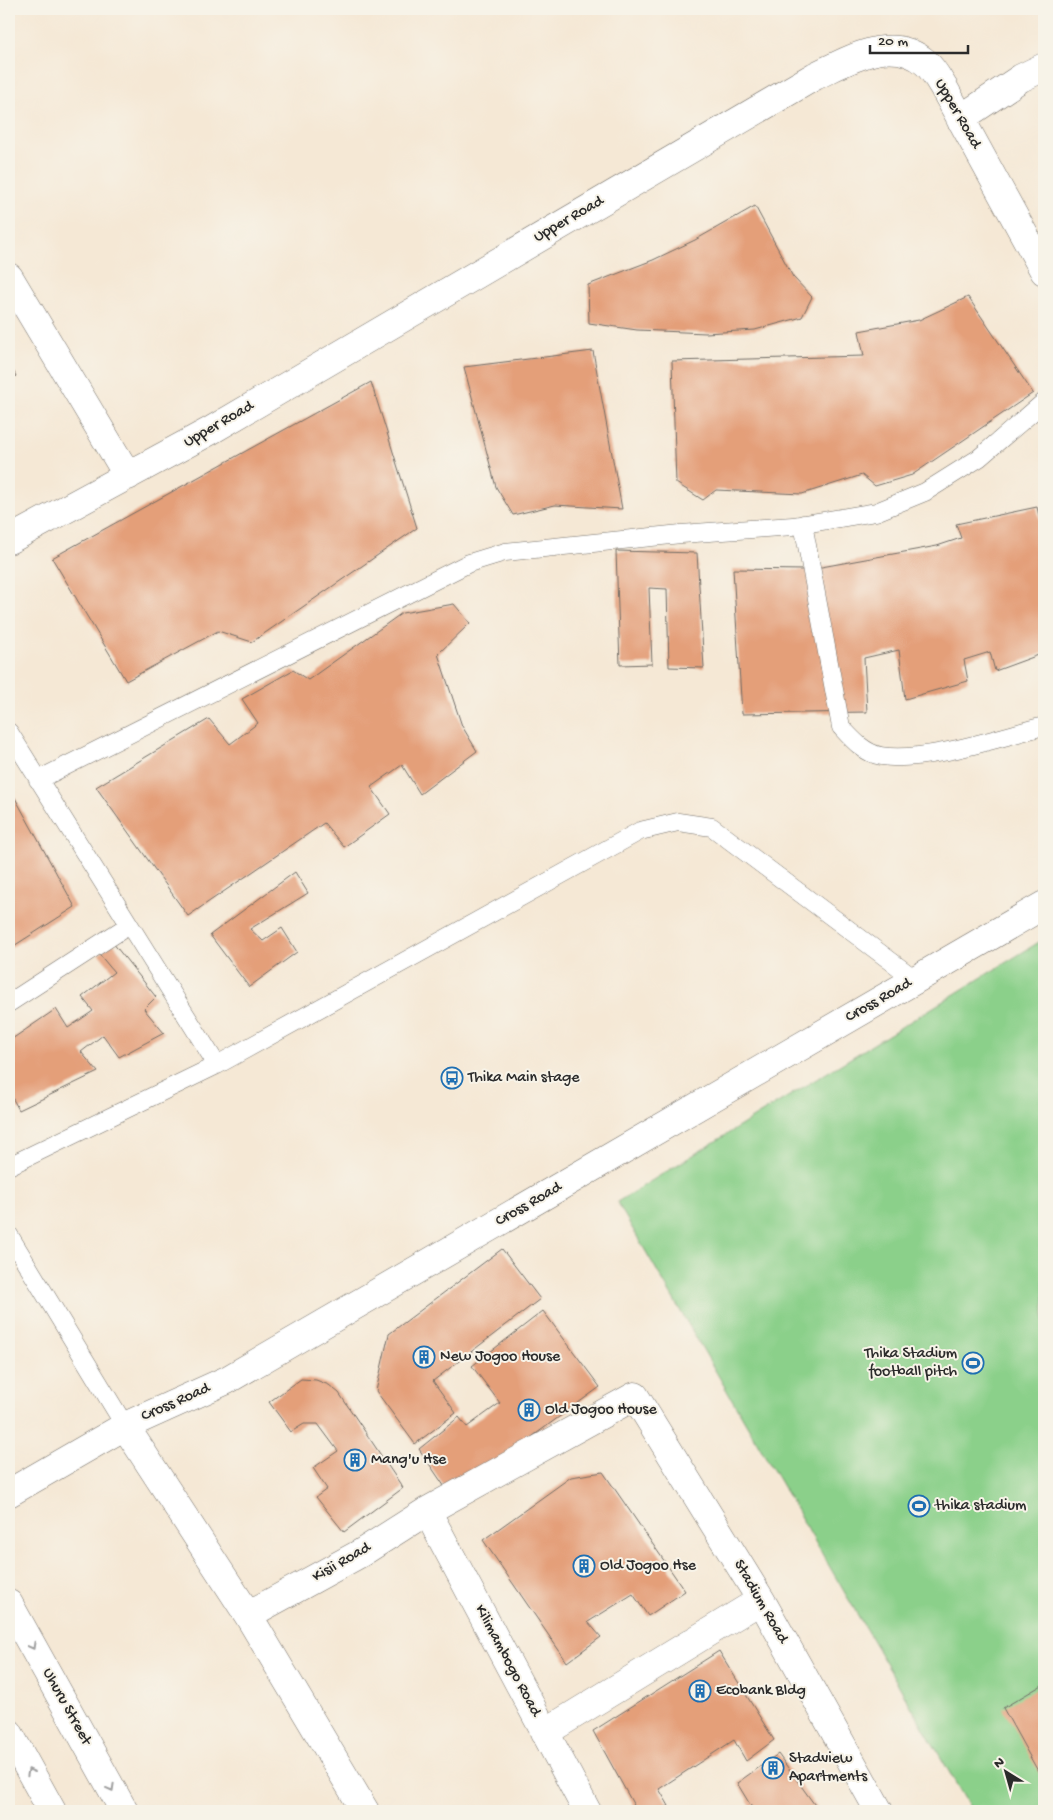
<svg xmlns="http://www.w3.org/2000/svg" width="1053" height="1820" font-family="'Gochi Hand',sans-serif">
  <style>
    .green { fill: #8bd08a; stroke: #5b7e5a }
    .building { fill: #e49f79 }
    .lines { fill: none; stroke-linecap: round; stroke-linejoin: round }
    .service-casing { stroke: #726d66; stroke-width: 19 }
    .minor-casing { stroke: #726d66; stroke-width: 29 }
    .service { stroke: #fff; stroke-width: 18 }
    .minor { stroke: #fff; stroke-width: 28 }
    .oneway { stroke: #a0a0a0 }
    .labels { text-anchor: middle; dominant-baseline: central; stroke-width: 4; stroke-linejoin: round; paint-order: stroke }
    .street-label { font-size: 16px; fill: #2b2b2b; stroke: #f7f3e8 }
    .poi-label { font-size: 16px; fill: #2b2b2b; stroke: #f7f3e8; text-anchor: start }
  </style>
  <rect width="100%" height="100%" fill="#f7f3e8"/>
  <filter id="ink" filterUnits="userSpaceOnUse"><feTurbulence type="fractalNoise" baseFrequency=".02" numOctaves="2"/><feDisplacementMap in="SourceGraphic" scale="10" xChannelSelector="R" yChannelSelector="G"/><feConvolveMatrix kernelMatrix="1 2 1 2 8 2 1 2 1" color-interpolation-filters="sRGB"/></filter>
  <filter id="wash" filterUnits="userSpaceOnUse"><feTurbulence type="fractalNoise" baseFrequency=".0096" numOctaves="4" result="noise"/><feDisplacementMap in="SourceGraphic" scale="20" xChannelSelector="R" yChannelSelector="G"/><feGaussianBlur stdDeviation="1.12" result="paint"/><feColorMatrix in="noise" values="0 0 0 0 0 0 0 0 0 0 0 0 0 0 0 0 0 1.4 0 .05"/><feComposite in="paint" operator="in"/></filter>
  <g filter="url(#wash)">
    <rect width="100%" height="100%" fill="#f5e8d5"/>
    <path class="green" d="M1044 939V1811H972L617 1202Z"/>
    <g id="blocks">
      <path class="building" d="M755 206 793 277 812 297 802 317 755 330 706 333 637 330 589 323 588 285 653 260 695 240Z
        M968 297 1033 393 912 475 875 486 862 475 802 494 716 490 703 500 676 483 672 361 864 356 859 331 919 320Z
        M593 351 622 509 555 505 513 515 496 487 464 367Z
        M9 363 16 376 9 381Z
        M371 382 417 528 252 642 218 631 126 681 52 558Z
        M1037 507 1044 539V653L995 671 990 652 964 660 968 681 905 699 899 650 864 658 867 712 742 714 733 569 805 570 937 546 961 538 956 524Z
        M616 551 697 553 704 668 669 667 667 589 649 588 652 664 620 665Z
        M454 604 470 623 438 654 462 726 477 751 420 794 402 765 371 787 390 814 344 847 324 823 188 916 96 787 209 719 230 744 258 723 242 699 293 670 308 680 402 613Z
        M9 787 75 907 9 949Z
        M295 872 308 893 250 929 263 941 282 928 297 952 249 987 210 935Z
        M113 943 156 997 144 1009 164 1033 119 1057 103 1035 81 1052 98 1072 19 1110 9 1092V1041L56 1009 68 1028 93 1011 82 997 114 972 99 954Z
        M502 1249 540 1299 433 1381 456 1413 415 1444 376 1391 389 1334Z
        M543 1311 600 1387 451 1496 419 1449 459 1417 467 1427 500 1403 472 1366Z
        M301 1379 316 1380 329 1385 339 1393 403 1488 344 1532 316 1497 327 1489 313 1468 338 1451 318 1424H304L291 1432 269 1402Z
        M603 1472 685 1591 648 1616 633 1594 588 1622 601 1637 567 1662 483 1540 571 1477Z
        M719 1651 774 1740 746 1761 734 1740 659 1789 669 1806 659 1811H637L593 1731Z
        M1044 1684V1782L1003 1708Z
        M778 1754 817 1808V1811H754L737 1783Z"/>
    </g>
  </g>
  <g filter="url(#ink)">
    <use href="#blocks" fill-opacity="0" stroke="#726d66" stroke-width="1"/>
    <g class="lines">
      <g class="service-casing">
        <path id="service" d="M803 524 841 727C852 739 864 753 881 756 925 763 1000 737 1044 726
          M9 732 217 1065
          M38 780 469 563 505 552 681 534 793 526 876 512 925 492 979 458 1044 402
          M9 1003 129 925
          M9 1166 217 1065 640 831 678 822 712 827 916 980
          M9 1235 125 1426"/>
      </g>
      <g class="minor-casing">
        <path id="minor" d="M960 119 1021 78 1044 67
          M9 277 128 476
          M9 540 210 431 815 76C849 60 892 33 926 63 933 69 939 80 944 88L1044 271
          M125 1426 248 1615
          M9 1493 125 1426 227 1380 1044 905
          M427 1511 587 1811
          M9 1604 124 1811
          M9 1733 52 1811
          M544 1733 761 1600
          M365 1811 248 1615 361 1553 427 1511 635 1396 761 1600 879 1811"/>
      </g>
      <use href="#service" class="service"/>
      <use href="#minor" class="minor"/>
    </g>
    <defs><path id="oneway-chevron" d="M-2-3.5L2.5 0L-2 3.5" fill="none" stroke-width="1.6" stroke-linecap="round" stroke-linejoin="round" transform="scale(1.25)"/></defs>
    <g class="oneway">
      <use href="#oneway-chevron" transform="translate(32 1646) rotate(61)"/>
      <use href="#oneway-chevron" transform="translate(30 1772) rotate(-119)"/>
      <use href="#oneway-chevron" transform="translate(111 1788) rotate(61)"/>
    </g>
  </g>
  <defs>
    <g id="bus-ring" transform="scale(1.125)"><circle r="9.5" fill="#f7f3e8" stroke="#1f6fb2" stroke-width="1.5"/><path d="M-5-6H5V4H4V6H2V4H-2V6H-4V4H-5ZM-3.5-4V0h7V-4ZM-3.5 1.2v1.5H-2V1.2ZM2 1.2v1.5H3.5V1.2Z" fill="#1f6fb2"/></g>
    <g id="building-ring" transform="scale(1.125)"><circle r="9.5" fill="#f7f3e8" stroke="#1f6fb2" stroke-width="1.5"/><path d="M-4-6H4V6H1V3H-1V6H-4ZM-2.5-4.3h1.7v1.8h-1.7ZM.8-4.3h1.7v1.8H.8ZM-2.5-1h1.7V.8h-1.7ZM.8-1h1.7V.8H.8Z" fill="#1f6fb2"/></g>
    <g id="stadium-ring" transform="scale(1.125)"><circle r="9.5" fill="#f7f3e8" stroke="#1f6fb2" stroke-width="1.5"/><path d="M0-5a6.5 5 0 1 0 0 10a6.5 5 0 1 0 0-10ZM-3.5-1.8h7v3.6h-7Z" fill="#1f6fb2"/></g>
  </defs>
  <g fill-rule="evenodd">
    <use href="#bus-ring" x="452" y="1078"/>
    <use href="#building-ring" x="424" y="1357"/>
    <use href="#stadium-ring" x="973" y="1363"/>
    <use href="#building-ring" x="529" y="1410"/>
    <use href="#building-ring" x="355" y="1460"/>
    <use href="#stadium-ring" x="919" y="1506"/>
    <use href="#building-ring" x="584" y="1566"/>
    <use href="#building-ring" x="700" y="1691"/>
    <use href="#building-ring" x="773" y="1768"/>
  </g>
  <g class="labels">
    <g class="street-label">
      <text transform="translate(957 114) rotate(60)">Upper Road</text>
      <text transform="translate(569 220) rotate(-30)">Upper Road</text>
      <text transform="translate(219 425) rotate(-30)">Upper Road</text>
      <text transform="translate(879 1001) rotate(-30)">Cross Road</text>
      <text transform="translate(529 1205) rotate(-30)">Cross Road</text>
      <text transform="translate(176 1403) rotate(-24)">Cross Road</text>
      <text transform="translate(342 1563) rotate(-30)">Kisii Road</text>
      <text transform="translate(760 1602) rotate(60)">Stadium Road</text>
      <text transform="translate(507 1661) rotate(62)">Kilimambogo Road</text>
      <text transform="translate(66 1707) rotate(61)">Uhuru Street</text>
    </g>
    <g class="poi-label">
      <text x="468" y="1078">Thika Main stage</text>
      <text x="957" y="1354" text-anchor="end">Thika Stadium<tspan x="957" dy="18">football pitch</tspan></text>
      <text x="440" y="1357">New Jogoo House</text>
      <text x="545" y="1410">Old Jogoo House</text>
      <text x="371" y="1460">Mang'u Hse</text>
      <text x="935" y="1506">thika stadium</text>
      <text x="600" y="1566">Old Jogoo Hse</text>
      <text x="716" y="1691">Ecobank Bldg</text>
      <text x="789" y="1759">Stadview<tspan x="789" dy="18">Apartments</tspan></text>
    </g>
  </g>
  <rect width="1053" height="1820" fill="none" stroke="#f7f3e8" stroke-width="30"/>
  <g transform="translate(1006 1772) rotate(323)" stroke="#f7f3e8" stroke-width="4" paint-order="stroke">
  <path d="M0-4L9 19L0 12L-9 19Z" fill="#2b2b2b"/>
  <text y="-8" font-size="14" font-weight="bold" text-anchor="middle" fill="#2b2b2b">N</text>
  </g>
  <path d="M870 45v8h98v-8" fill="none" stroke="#2b2b2b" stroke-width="2.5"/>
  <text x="878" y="45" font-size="15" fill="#2b2b2b" stroke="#f7f3e8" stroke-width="4" paint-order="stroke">20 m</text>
</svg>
